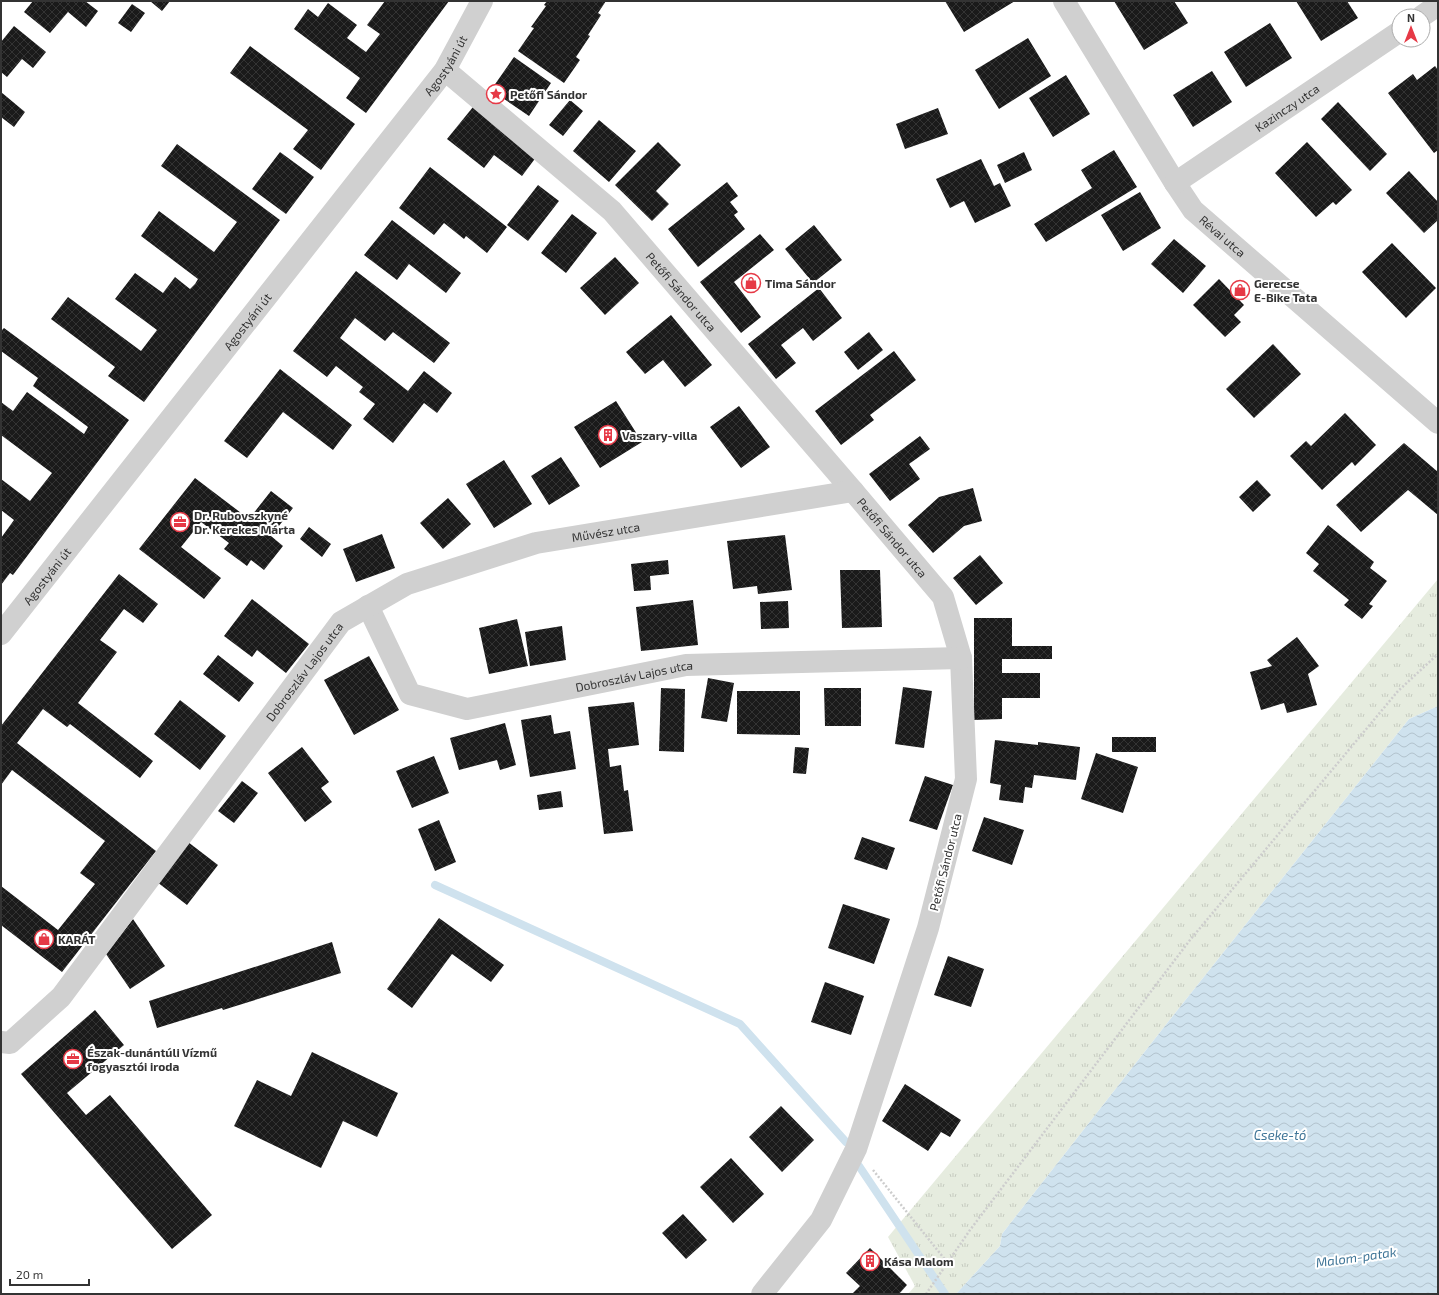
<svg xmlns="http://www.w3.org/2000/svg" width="1439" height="1295" font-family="'Exo 2',sans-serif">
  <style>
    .park { fill: url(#park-tufts) }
    .water { fill: url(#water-waves) }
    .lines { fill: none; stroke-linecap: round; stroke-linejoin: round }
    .stream { stroke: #cfe2ee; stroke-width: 8 }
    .building { fill: url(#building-cross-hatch) }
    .path { stroke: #cdcdcd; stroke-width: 2.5; stroke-dasharray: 2 2; stroke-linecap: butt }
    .minor { stroke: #d0d0d0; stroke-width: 22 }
    .labels { text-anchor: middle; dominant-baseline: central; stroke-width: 4; stroke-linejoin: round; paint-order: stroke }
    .street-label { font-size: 12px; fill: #333; stroke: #fff }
    .poi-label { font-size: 12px; font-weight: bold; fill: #333; stroke: #fff; text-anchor: start }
    .water-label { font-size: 13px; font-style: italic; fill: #3f7597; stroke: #fff }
  </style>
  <defs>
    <pattern id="park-tufts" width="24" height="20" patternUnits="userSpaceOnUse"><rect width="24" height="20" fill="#e6ecdf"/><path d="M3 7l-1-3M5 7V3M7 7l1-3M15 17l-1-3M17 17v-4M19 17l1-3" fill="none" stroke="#c6cbc0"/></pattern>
    <pattern id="water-waves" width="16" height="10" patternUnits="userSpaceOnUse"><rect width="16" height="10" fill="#cfe2ee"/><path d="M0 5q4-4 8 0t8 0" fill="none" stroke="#b2c2cd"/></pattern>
    <pattern id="building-cross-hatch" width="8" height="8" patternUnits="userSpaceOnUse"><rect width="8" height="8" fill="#1a1a1a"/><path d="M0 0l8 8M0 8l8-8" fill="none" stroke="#333"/></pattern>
  </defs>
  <rect width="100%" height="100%" fill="#fff"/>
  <path class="park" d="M1438 579V706L1409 719 1168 1022 1002 1234 1000 1246 956 1294H908L915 1286 888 1237Z"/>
  <path class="water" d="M1438 706V1294H956L1000 1246 1002 1234 1168 1022 1409 719Z"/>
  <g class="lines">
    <path class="stream" d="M435 885 740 1024 846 1142
      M859 1166 945 1294"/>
  </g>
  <path class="building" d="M33 1H85L98 11 86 27 68 12 50 33 24 12Z
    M150 1H170L162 11Z
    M385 1H449L366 113 346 98 360 78 294 29 308 9 318 17 328 3 357 25 347 38 366 52 380 34 367 25Z
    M547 1H606L598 13 601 15 588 35 590 36 576 57 580 60 564 83 518 51 534 28 531 27 546 6 544 5Z
    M945 1H1015L964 32Z
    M1114 1H1174L1188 23 1144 50Z
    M1296 1H1347L1358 18 1321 41Z
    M132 4 145 13 131 32 118 23Z
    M1270 23 1292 58 1246 87 1224 52Z
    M14 26 46 52 33 68 22 59 7 77 1 72V42Z
    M1028 38 1051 76 999 109 975 70Z
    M250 46 355 124 321 170 293 149 308 130 230 73Z
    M514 57 551 83 529 116 491 90Z
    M1435 66 1438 70V150L1434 153 1388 93 1413 74 1417 80Z
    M1212 71 1232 102 1193 127 1173 95Z
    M1066 75 1090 114 1053 137 1029 98Z
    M1 92 25 112 14 127 1 117Z
    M570 100 583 111 563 136 549 125Z
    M1338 102 1387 154 1370 171 1321 119Z
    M473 107 537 156 522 176 494 155 484 168 447 139Z
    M938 108 948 134 905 149 896 124Z
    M599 120 636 151 609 182 573 151Z
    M658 142 681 165 656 191 669 204 652 221 615 185Z
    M1307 142 1352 190 1336 205 1333 202 1316 217 1275 173Z
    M177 144 280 220 144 402 108 376 115 367 51 319 68 297 141 351 157 330 115 299 135 273 163 293 175 277 190 289 195 284 198 279 141 236 159 211 214 252 237 222 161 166Z
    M1114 150 1137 187 1046 242 1034 224 1092 188 1081 170Z
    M280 152 314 177 286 214 252 189Z
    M1024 152 1032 170 1005 183 997 165Z
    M981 159 994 186 1000 183 1011 206 975 223 964 201 950 208 936 179Z
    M430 167 507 227 487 253 466 236 464 239 444 223 434 235 399 208Z
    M1409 171 1438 202V220L1424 233 1386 193Z
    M727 182 738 196 730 202 738 212 734 215 745 229 698 267 668 229Z
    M538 185 559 201 528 241 507 225Z
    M1140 192 1161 228 1123 251 1101 215Z
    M572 214 597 233 566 273 541 253Z
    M392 220 461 273 446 293 409 264 397 280 364 255Z
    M814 225 842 260 813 283 785 249Z
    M760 234 774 250 734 282 761 317 741 333 700 282Z
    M1174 239 1206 266 1183 293 1151 264Z
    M1392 243 1436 288 1406 318 1362 272Z
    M615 257 639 283 605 315 580 288Z
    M356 271 450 343 434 363 393 332 385 341 355 318 340 338 408 391 424 371 452 393 437 413 424 403 393 443 363 419 375 404 359 392 363 387 336 366 327 377 293 351Z
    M1219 279 1244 305 1234 315 1241 322 1225 337 1193 305Z
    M819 288 842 318 813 341 803 328 781 345 796 363 776 379 748 344Z
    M671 315 712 365 685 387 663 360 645 374 626 352Z
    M4 328 129 420 13 575 10 573 1 585V538L14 520 1 510V479L30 501 52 473 1 435V402L13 411 27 392 84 434 88 427 33 386 38 378 1 351V331Z
    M869 332 883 350 858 370 844 352Z
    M1273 344 1301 374 1254 418 1226 389Z
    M894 351 916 380 870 415 874 420 841 445 815 411Z
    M280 369 352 425 333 450 283 412 247 458 224 441Z
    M616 401 642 442 600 468 574 427Z
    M739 406 770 447 741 468 710 427Z
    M1345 413 1376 445 1355 466 1352 462 1322 490 1290 456 1306 441 1311 446Z
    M920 436 930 449 909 464 920 479 890 501 869 474Z
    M1404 443 1438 472V515L1408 490 1361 532 1336 505Z
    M561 457 580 486 549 505 531 476Z
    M504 460 532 504 494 528 466 484Z
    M195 478 249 519 271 491 293 508 271 536 283 546 264 570 251 560 247 566 224 549 229 543 201 522 181 547 221 578 204 599 139 549Z
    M1257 480 1271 495 1253 512 1239 497Z
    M973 488 982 521 964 526 933 553 908 525 939 497Z
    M448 498 471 524 443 549 420 523Z
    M1328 525 1374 562 1370 568 1387 581 1369 604 1373 606 1362 619 1344 605 1349 600 1313 571 1319 564 1306 553Z
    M309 527 331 544 322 557 300 539Z
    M382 534 395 568 356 582 343 549Z
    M785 535 792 590 758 594 757 586 733 589 727 541Z
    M980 555 1003 583 976 605 953 578Z
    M668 560 669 574 650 576 651 590 634 591 631 564Z
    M840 570H880L882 627 842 628Z
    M119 574 158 604 143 623 124 609 100 640 117 652 78 703 153 761 140 778 70 724 67 727 43 709 17 743 156 851 62 972 1 925V886L58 930 95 884 80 873 105 841 12 770 1 785V726Z
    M252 599 309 644 286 673 257 650 252 657 224 636Z
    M693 600 698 645 641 651 636 607Z
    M788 601 789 628 761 629 760 602Z
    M974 618H1012V646H1052V659H1002V673H1040V698H1002V719L974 720Z
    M517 619 528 666 489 674 479 628Z
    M562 626 566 660 530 666 525 632Z
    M1297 637 1319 666 1308 674 1317 705 1287 713 1284 703 1261 710 1250 672 1272 666 1267 660Z
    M218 655 254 683 239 702 203 674Z
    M369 656 399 710 354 735 324 680Z
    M708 678 734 683 727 722 701 718Z
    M903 687 932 691 924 748 895 744Z
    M661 688 685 689 684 752 659 751Z
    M824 688H861V726H825Z
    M737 691H800V735L737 734Z
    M180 700 226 736 200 770 154 734Z
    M634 702 639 745 608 749 610 767 621 765 624 791 628 790 633 831 604 834 588 707Z
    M551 715 554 734 570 731 576 769 530 777 521 720Z
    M505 723 516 765 500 770 497 760 459 770 450 738Z
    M1112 737H1156V752H1112Z
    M995 740 1038 745V742L1080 747 1076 780 1034 775 1032 788 1025 787 1023 803 999 800 1001 785 990 783Z
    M302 747 329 782 321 788 332 802 305 822 268 773Z
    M795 747 809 748 806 774 793 773Z
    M1096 753 1138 767 1123 813 1081 799Z
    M434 756 449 793 412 808 396 771Z
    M925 776 953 785 937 830 909 821Z
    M242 781 258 793 234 823 218 811Z
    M561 791 563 807 539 810 537 795Z
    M984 817 1024 830 1012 865 972 851Z
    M439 820 456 862 435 871 418 829Z
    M862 837 895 848 887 870 854 859Z
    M188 842 218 865 187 905 157 882Z
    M843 904 890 919 874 964 828 948Z
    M439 918 504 965 491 982 452 954 412 1008 387 989Z
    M133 919 165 966 130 989 106 954Z
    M332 942 341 973 223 1010 222 1008 157 1028 149 1001Z
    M948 956 984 969 971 1007 934 995Z
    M825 982 864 996 851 1035 811 1022Z
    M95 1010 124 1045 67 1093 86 1115 110 1095 212 1215 172 1249 21 1074Z
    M312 1052 398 1093 377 1137 343 1121 321 1168 234 1126 257 1080 291 1096Z
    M905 1084 961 1120 950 1137 941 1132 928 1151 882 1121Z
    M781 1106 814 1140 782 1172 749 1137Z
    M731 1158 764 1194 733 1223 700 1187Z
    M683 1214 707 1240 686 1259 662 1233Z
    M870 1248 907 1285 899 1294H852L860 1286 846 1273Z"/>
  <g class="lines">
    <path class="path" d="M873 1170 947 1262
      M926 1294 970 1230 1190 940 1398 691 1438 654"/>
    <g class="minor">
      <path id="s1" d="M1064 1 1175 183 1193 210 1438 423"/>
      <path d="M1422 16 1438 5"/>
      <path id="s2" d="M445 70 612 211 853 491 943 597 961 658 966 779 928 928 856 1149 821 1220 762 1294"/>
      <path id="s3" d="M1175 183 1399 32"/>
      <path id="s4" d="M368 606 410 694 467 709 686 665 961 658"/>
      <path id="s5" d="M1 634 445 70 482 1"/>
      <path id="s6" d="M1 1042 10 1043 61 997 341 622 407 584 536 543 853 491"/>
    </g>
  </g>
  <defs>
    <g id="sight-ring" transform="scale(1)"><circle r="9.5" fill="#fff" stroke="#e63946" stroke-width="1.5"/><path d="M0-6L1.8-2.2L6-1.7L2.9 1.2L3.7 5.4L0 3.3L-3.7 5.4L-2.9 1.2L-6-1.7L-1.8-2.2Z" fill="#e63946"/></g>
    <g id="shop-ring" transform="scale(1)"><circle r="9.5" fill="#fff" stroke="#e63946" stroke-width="1.5"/><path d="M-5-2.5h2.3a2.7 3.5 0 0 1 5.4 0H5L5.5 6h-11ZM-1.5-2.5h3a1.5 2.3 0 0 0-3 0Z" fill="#e63946"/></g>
    <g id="building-ring" transform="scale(1)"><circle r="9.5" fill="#fff" stroke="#e63946" stroke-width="1.5"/><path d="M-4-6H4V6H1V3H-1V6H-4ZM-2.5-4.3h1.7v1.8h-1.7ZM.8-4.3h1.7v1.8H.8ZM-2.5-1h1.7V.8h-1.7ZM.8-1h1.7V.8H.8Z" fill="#e63946"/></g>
    <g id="office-ring" transform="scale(1)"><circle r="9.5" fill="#fff" stroke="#e63946" stroke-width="1.5"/><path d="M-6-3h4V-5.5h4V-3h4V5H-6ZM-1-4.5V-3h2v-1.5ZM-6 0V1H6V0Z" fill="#e63946"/></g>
  </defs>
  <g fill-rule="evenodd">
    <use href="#sight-ring" x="496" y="94"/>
    <use href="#shop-ring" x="751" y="283"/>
    <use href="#shop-ring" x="1240" y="290"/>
    <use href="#building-ring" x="608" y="435"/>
    <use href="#office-ring" x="180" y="522"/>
    <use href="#shop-ring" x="44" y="939"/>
    <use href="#office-ring" x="73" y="1059"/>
    <use href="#building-ring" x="870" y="1261"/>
  </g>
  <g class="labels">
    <g class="street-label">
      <text stroke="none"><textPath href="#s5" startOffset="722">Agostyáni út</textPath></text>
      <text stroke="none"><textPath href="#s3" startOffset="135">Kazinczy utca</textPath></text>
      <text stroke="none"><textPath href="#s1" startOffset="285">Révai utca</textPath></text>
      <text stroke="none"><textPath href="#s2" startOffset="325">Petőfi Sándor utca</textPath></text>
      <text stroke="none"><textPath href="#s5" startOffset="398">Agostyáni út</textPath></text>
      <text stroke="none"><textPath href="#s6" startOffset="828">Művész utca</textPath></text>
      <text stroke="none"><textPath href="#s2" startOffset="649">Petőfi Sándor utca</textPath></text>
      <text stroke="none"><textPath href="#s5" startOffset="74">Agostyáni út</textPath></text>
      <text stroke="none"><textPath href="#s6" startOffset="484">Dobroszláv Lajos utca</textPath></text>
      <text stroke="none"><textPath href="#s4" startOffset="327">Dobroszláv Lajos utca</textPath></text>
      <text transform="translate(945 862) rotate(-76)">Petőfi Sándor utca</text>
    </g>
    <g class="poi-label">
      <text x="510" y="94">Petőfi Sándor</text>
      <text x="765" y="283">Tima Sándor</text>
      <text x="1254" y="283">Gerecse<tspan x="1254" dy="14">E-Bike Tata</tspan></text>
      <text x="622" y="435">Vaszary-villa</text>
      <text x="194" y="515">Dr. Rubovszkyné<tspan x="194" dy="14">Dr. Kerekes Márta</tspan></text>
      <text x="58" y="939">KARÁT</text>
      <text x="87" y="1052">Észak-dunántúli Vízmű<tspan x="87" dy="14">fogyasztói iroda</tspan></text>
      <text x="884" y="1261">Kása Malom</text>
    </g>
    <g class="water-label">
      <text x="1280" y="1135">Cseke-tó</text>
      <text transform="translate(1356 1257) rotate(-8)">Malom-patak</text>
    </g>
  </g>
  <rect width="1439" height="1295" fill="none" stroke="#333333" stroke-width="4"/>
  <g transform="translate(1411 28)"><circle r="19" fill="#ffffff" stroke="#adadad"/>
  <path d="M0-3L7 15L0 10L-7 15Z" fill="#e63946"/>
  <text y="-6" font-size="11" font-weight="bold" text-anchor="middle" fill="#333333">N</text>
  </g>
  <path d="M10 1279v6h79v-6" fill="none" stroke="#333333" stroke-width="2"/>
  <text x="16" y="1279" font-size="12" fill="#333333" stroke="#ffffff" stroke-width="3" paint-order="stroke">20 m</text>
</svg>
